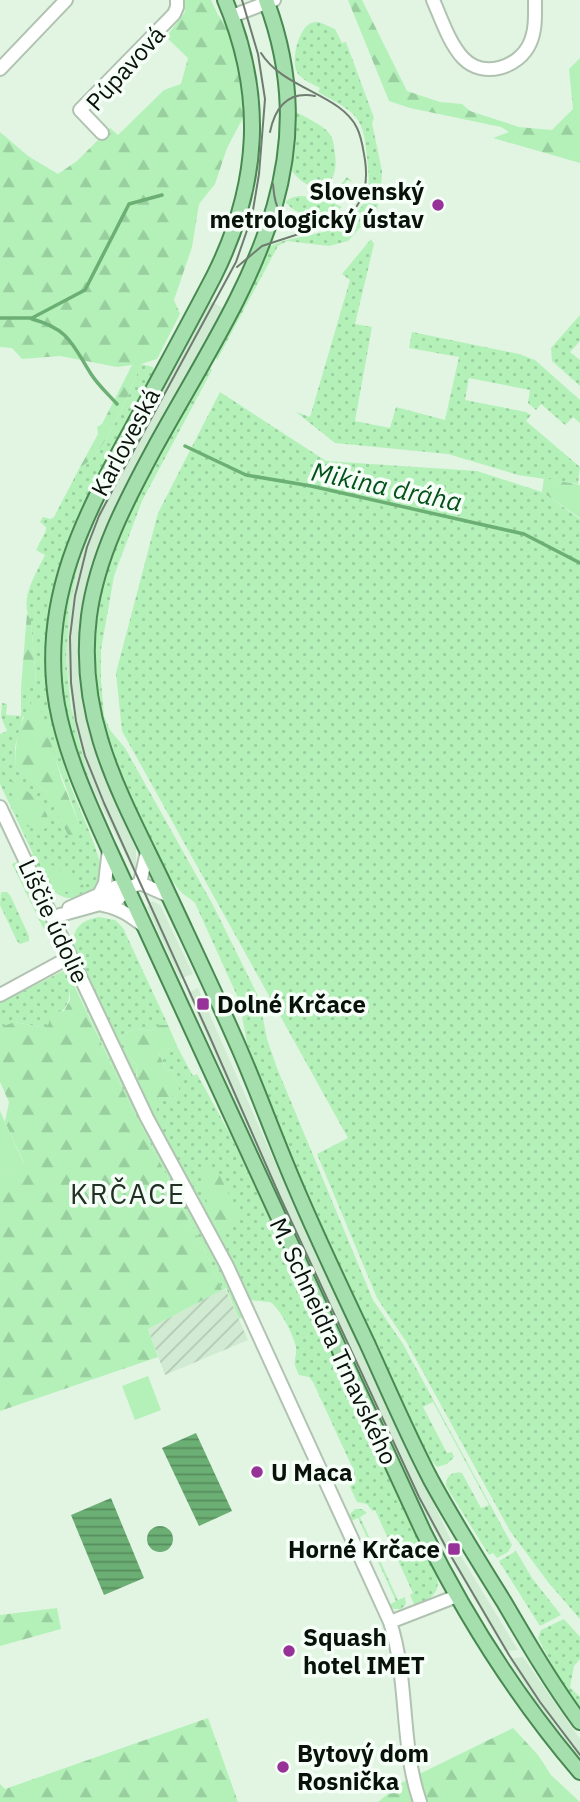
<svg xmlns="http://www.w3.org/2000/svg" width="580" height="1802" font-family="'IBM Plex Sans',sans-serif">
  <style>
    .built { fill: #d1ebd2 }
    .industrial { fill: url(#industrial-furrows) }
    .green { fill: url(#green-dots); fill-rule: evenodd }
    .forest { fill: url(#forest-firs) }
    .pitch { fill: #b4f1b9 }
    .water { fill: url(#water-rules) }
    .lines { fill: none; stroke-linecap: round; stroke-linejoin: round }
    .stream { stroke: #6caf74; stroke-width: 3.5 }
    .minor-casing { stroke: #b0c3b1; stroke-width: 16 }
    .major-casing { stroke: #488951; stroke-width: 18 }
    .minor { stroke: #fff; stroke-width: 12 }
    .major { stroke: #a5dfad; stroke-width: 14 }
    .tram { stroke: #6f7c70; stroke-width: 2 }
    .poi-dot { fill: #963298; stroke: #f6fff7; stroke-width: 2.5 }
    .labels { text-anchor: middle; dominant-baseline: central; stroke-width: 7; stroke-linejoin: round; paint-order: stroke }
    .street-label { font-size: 24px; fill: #0a110b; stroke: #f6fff7 }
    .poi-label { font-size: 24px; font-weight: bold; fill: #0a110b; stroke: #f6fff7; text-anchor: start }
    .water-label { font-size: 26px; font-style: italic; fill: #04521b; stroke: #f6fff7 }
    .quarter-label { font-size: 28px; letter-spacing: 2px; fill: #203022; stroke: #f6fff7 }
  </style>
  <defs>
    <pattern id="industrial-furrows" width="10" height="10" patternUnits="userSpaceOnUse" patternTransform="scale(1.75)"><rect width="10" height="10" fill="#d1ebd2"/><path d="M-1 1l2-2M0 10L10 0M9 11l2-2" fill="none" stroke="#b2c8b3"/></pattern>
    <pattern id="green-dots" width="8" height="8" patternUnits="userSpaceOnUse" patternTransform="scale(1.75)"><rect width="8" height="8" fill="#b4f1b9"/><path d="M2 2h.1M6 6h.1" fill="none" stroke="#99ce9e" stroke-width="1.8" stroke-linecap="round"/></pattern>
    <pattern id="forest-firs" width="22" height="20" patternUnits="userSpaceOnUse" patternTransform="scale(1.75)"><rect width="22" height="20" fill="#b4f1b9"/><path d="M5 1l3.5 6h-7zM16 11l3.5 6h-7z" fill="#99ce9e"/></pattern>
    <pattern id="water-rules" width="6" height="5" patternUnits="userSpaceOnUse" patternTransform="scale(1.75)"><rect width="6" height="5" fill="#6caf74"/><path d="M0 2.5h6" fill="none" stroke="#578d5d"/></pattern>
  </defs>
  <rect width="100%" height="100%" fill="#e1f5e2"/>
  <path class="built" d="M210 301 223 308 137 467 111 519 82 679 89 727 96 750 136 849V867L132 868 89 781 75 730 66 658 70 603 80 558 98 512Z
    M152 901 160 905 193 974 180 979 147 907Z
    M198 988 283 1181 431 1498 451 1540 518 1650 505 1651 424 1513 422 1514 231 1101 234 1098 188 993Z
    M523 1657 580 1739V1762L549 1722 509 1659Z"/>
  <path class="industrial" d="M225 1288 248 1340 165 1375 148 1329Z"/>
  <path class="green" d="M319 22 335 29 342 43 346 42 374 118 372 123 382 171 381 191 377 209 348 241 329 246 287 241 278 246 217 360 214 353 269 247C291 235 319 237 341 225 374 206 370 181 366 149 365 138 363 125 354 115 345 106 330 99 318 92L320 88C313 84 301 80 297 72 291 61 298 32 308 25 311 22 316 22 319 22Z
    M296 112C307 118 321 124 329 133 334 139 334 147 335 154 340 191 312 198 291 170Z
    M347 177 353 182 347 180 335 204 342 207C323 221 301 219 285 202 308 184 317 216 347 177Z
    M371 239 374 244 355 324 372 327 355 421 390 428 396 407 445 420 459 357 409 348 412 332 519 354 535 360 580 400V423L573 417 565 425 541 404 536 410 528 403 530 390 469 378 465 400 526 412 531 415 526 421 580 467 578 484 518 475 448 454 335 443 296 412 310 417 350 280 342 274Z
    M580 315V341L570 352 580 360V386L552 361 551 348Z
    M141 364 153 367 154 372C93 485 22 591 54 726 59 747 64 767 71 787 81 814 95 840 101 867 98 900 69 909 46 885 39 878 35 866 30 856L33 854 0 784V734L7 731 1 717 2 703 7 704 6 715 21 716V688L36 681 31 620C18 600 36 574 45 555L36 550 46 531V527L40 522 43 517 51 519 54 517 80 467C105 457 131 389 141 364ZM23 716 51 747 81 828 47 793 16 768 15 747Z
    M209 367 212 370 142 501 114 576 101 650V680L104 716 110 730 125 748 213 905 259 998 267 1039 277 1068 373 1300 403 1344 512 1545 508 1552 497 1558 493 1553 489 1555 446 1486C445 1476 453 1471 462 1473L481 1508 489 1505 433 1402 423 1407 447 1453 452 1452 454 1457 447 1464 437 1467 426 1454 306 1195 247 1043 239 1000 195 903C190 898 183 895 179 890 156 861 141 825 127 791 111 752 95 711 93 669 88 558 155 462 205 369Z
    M220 392 326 461 477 471 542 492 580 519V1619L548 1582 510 1531 407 1343 377 1298 317 1154 348 1138 122 731 116 673 158 513Z
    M123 459 98 512 80 558 70 603 68 630 66 658 71 707 89 781C78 763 73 741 68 720 45 625 78 542 123 459Z
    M19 861 53 930 46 934 12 864Z
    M1 892H7L10 895 29 936V941L20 944 17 941 0 905Z
    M99 917 115 920 123 928 168 1025H159L150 1031C139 1028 130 1029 121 1037L127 1052 137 1066 136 1076 142 1097 75 953C70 931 78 921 99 917Z
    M65 970 72 972 223 1270 244 1316 239 1319 226 1288 222 1290 210 1261 123 1090 75 985 70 988C69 1014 58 1010 45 1028L15 1022 0 1027V1003Z
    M170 1048H178L193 1076 197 1074 232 1138 437 1578C441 1594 428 1600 415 1606L410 1595 413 1593 375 1510 372 1511 367 1504 357 1502 350 1487 354 1481V1471L313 1382 309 1377 299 1375C291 1359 297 1361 296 1347 294 1336 280 1308 270 1302L250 1300 214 1228 157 1126 156 1102 160 1097H171L179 1086 172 1070 167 1071 159 1053Z
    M355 1509H362L367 1513 360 1517 398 1600 405 1597 406 1604 401 1609H394L389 1605 396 1601 358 1518 351 1521 350 1514Z
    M516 1551 532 1578 561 1615 540 1626 499 1561Z
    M564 1619 580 1637V1659L574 1666 570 1687 580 1697V1709L559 1678 538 1638 541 1630Z"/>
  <path class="forest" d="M183 0H211L218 15 227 25 237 60 244 116 227 148 215 184 199 204 192 247 174 300 180 314 157 359 141 364C131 389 105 457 80 467L98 434 97 427 102 424 132 365 117 367 60 356 22 359 12 348 0 347V132L28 156 58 174 77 161 110 128 118 135 164 90 181 84 188 58 166 37 185 12Z
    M348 0H362L407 91 440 102 462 104 470 111 519 127 552 130 573 109 569 69 580 58V163L493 138 509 132 501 127 410 108 389 101Z
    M544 478 580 485V518L542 492Z
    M27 613 31 620 36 682 21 688Z
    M33 700 39 702 62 781 81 828 76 839 69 837 47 793 16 768C14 742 19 722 33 700Z
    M12 781C28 791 46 802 49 823L45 829 23 826 16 811Z
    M50 864 83 885 85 890 78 894C63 893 45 884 43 868Z
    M74 985 123 1090 210 1261 222 1290 148 1329 158 1357 0 1411V1175L24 1163 5 1122 9 1102 0 1082V1027L15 1022 45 1028 49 1023V1012L64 1011 70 1000V988Z
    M159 1025H168L178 1048H170L159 1054 167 1071 172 1070 179 1086V1094L171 1097H160C152 1107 159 1114 161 1125L157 1126C147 1107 134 1088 137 1066L127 1052 121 1037C130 1029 139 1028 150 1031Z
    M209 1166 217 1170 238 1213 236 1224 222 1231 214 1228 207 1209 203 1174Z
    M57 1608 61 1629 0 1646V1615Z
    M208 1718 238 1802H0V1784L5 1789Z
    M513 1728 538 1755 551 1775 580 1802H378L401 1783Z"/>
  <path class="pitch" d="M0 1111 24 1164 0 1175Z
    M148 1376 161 1410 135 1420 122 1386Z"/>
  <path class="water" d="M196 1433 232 1511 199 1526 162 1448Z
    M111 1498 144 1578 104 1595 71 1515Z
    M147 1539a13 13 0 1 1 26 0a13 13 0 1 1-26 0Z"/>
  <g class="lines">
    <path class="stream" d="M0 318H32L85 290 129 204 162 195
      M32 319C69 329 72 344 91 374 98 385 108 394 117 404
      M185 446 246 475 311 486 524 534 580 563"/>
    <g class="minor-casing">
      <path id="minor" d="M433 0C441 18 449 43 463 58 483 79 519 68 530 43 536 30 535 14 535 0
        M232 16 274 0
        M0 69 66 0
        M102 133 80 110 174 14 177 7V0
        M0 807 147 1118 227 1266 390 1622C409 1680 400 1744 420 1802
        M140 883 147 852
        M100 893 105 883 109 849
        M103 905C120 908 131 916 145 927
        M69 908 118 886 127 889
        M53 917 118 899 127 889 140 883 169 896
        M0 995 70 957
        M390 1622 457 1596"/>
    </g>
    <g class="major-casing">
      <path id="major" d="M225 0C265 95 260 184 214 276 188 326 161 375 134 425 85 515 39 599 57 705 66 755 88 802 109 849L423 1531C466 1618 517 1698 580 1772
        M266 0C332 176 235 301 154 449 126 501 97 556 89 616 76 720 121 795 164 885 189 939 215 993 239 1048 259 1094 276 1142 296 1188 318 1240 343 1292 367 1343 388 1389 408 1436 431 1480 454 1522 479 1562 504 1602 528 1643 552 1684 580 1722"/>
    </g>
    <use href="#minor" class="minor"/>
    <use href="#major" class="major"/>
    <path class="tram" d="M242 0 258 54 265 99 259 174 252 216 236 262 120 476 99 516 87 547 75 596 70 637 71 683 76 721 85 756 104 803 209 1035 281 1199 419 1497 448 1551 509 1655 540 1702 580 1755
      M261 53C283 89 341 94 357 128 362 138 363 149 365 160 367 174 367 188 360 201 344 230 298 240 279 210 274 202 274 193 273 184
      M270 132C275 108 288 91 315 96
      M237 267 262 246 311 230"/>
  </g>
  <g class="poi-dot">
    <circle cx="438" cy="205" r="7"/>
    <rect x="196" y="997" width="14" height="14" rx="3.5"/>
    <circle cx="257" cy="1472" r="7"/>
    <rect x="447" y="1542" width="14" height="14" rx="3.5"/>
    <circle cx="289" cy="1651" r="7"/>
    <circle cx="283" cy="1767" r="7"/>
  </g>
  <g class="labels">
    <g class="street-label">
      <text transform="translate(125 68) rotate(-48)">Púpavová</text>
      <text transform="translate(125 442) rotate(-62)">Karloveská</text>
      <text transform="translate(54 921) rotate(65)">Líščie údolie</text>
      <text transform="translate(334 1341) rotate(65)">M. Schneidra Trnavského</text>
    </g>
    <g class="poi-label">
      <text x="424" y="191" text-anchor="end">Slovenský<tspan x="424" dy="28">metrologický ústav</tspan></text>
      <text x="217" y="1004">Dolné Krčace</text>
      <text x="271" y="1472">U Maca</text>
      <text x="440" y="1549" text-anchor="end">Horné Krčace</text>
      <text x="303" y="1637">Squash<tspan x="303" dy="28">hotel IMET</tspan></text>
      <text x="297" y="1753">Bytový dom<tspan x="297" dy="28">Rosnička</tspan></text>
    </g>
    <g class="water-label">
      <text transform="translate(387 486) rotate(12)">Mikina dráha</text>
    </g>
    <g class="quarter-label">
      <text x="128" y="1193">KRČACE</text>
    </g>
  </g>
</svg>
